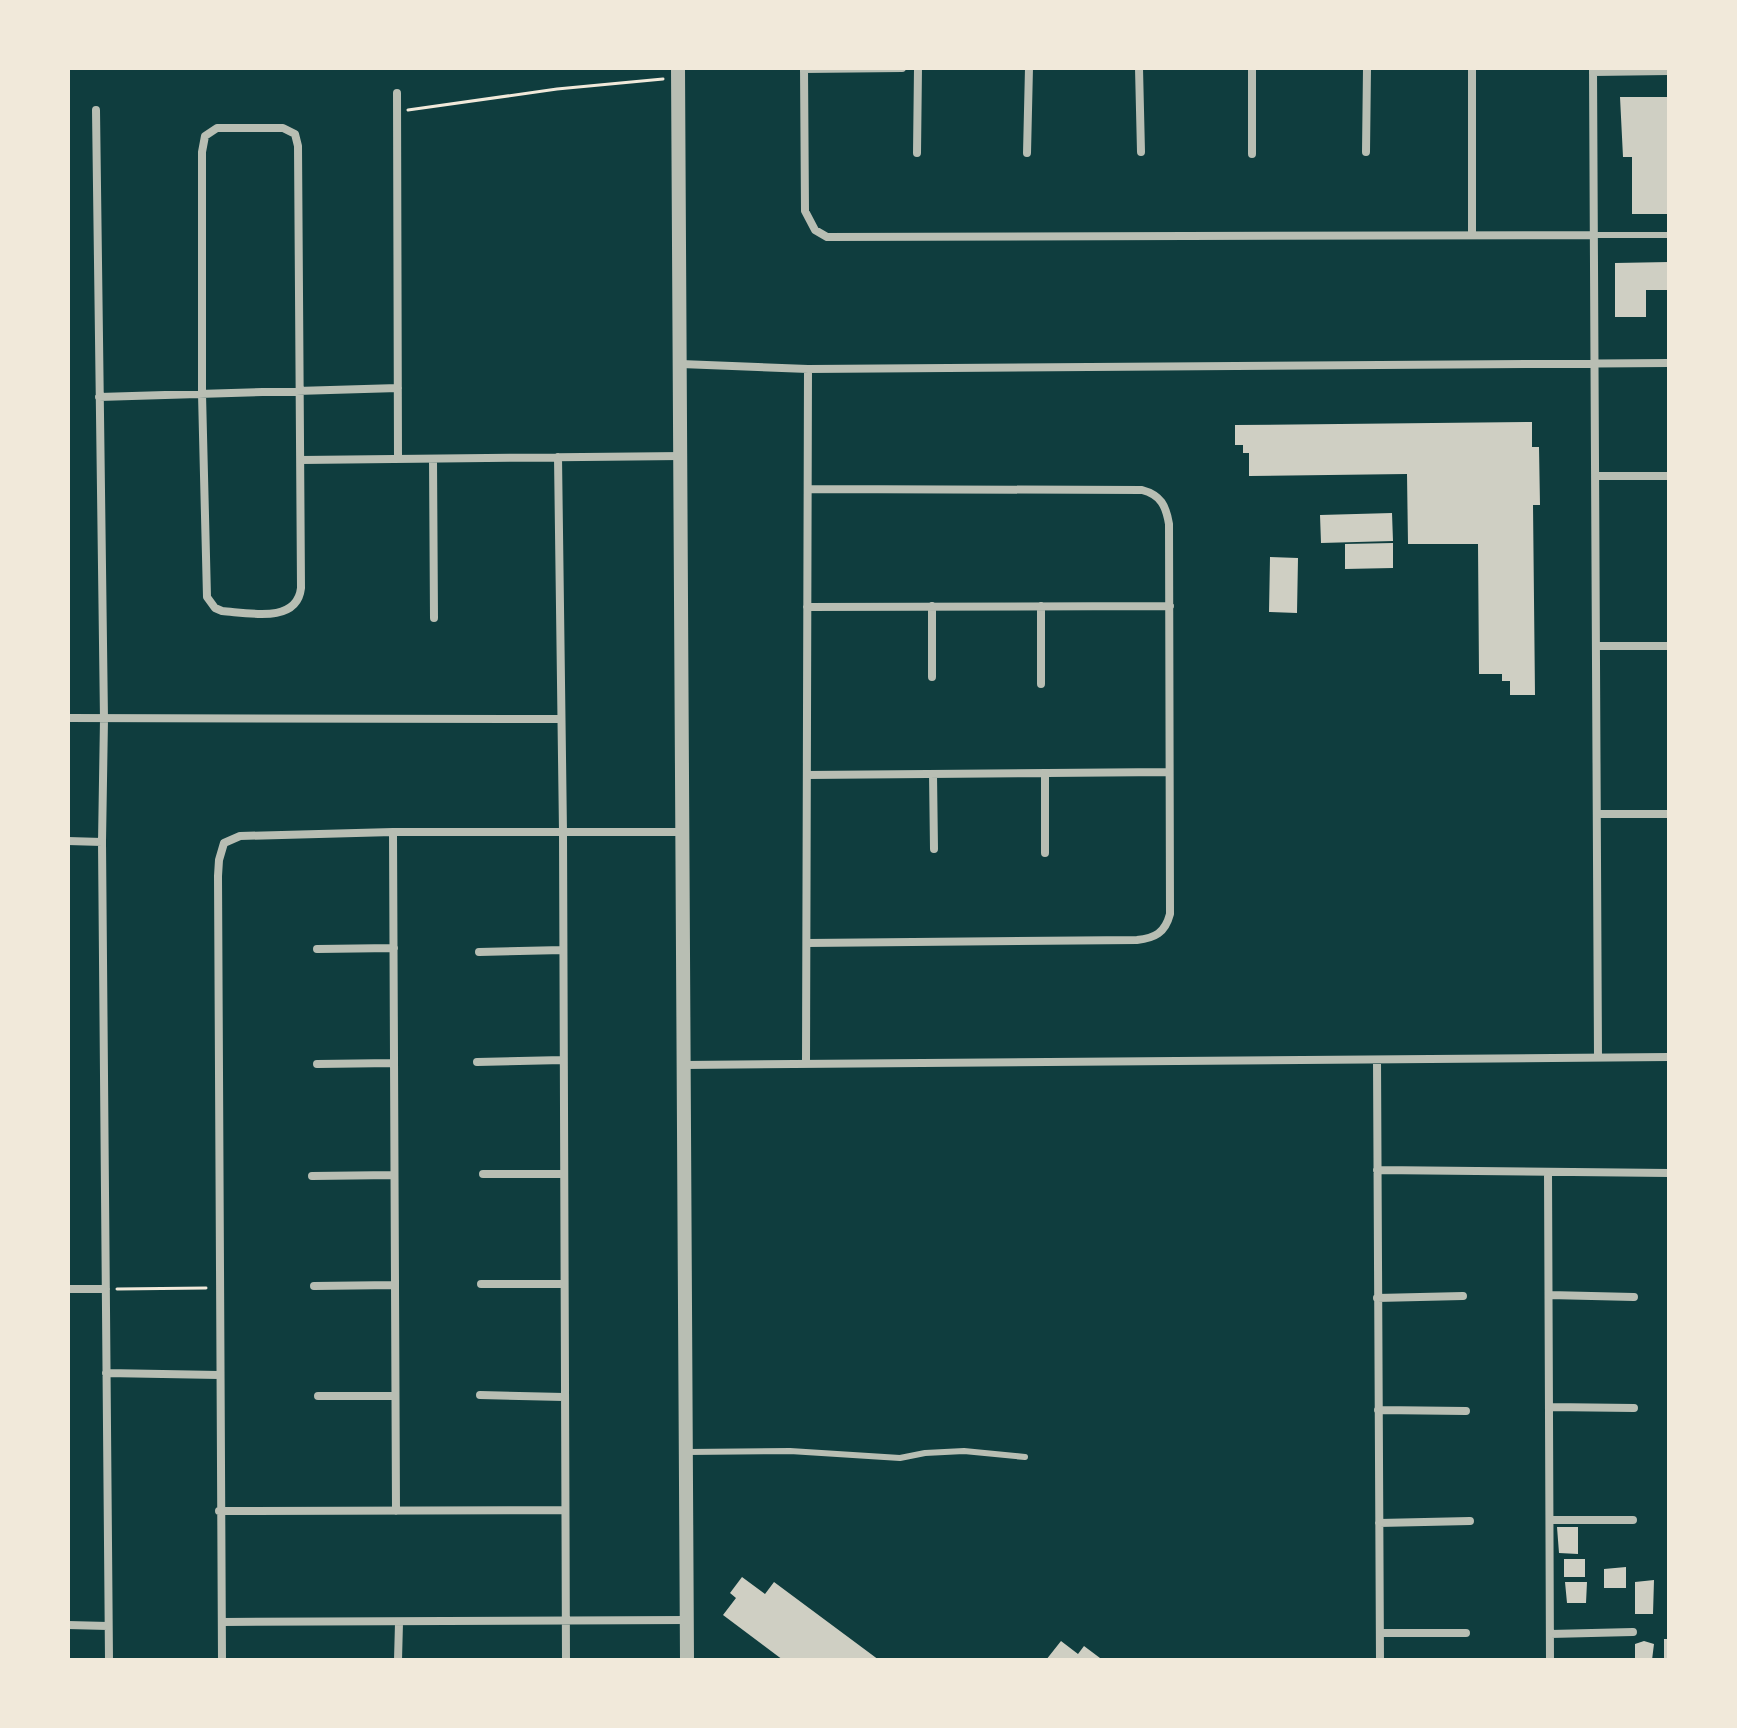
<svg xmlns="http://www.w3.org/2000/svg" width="1737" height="1728" font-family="'Zilla Slab',serif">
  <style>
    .building { fill: #cfcfc3 }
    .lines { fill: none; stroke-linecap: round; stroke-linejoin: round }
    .path { stroke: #f1e9da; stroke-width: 3 }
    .service { stroke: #b8beb3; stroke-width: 6 }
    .minor { stroke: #b8beb3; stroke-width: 8 }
    .tertiary { stroke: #b8beb3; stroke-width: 14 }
  </style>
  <rect width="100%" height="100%" fill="#0f3d3e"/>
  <path class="building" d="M1620 97H1669V214H1632V157H1623Z
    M1669 262V290H1646V317H1615V263Z
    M1532 422V447H1539L1540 505H1533L1535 695H1510V681H1502V674H1479L1478 544H1408L1407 474 1249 476V453H1243V445H1235V425Z
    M1392 513 1393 541 1321 543 1320 515Z
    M1393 543V568L1345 569V544Z
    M1270 557 1298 558 1297 613 1269 612Z
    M1557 1527H1578V1554L1559 1553Z
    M1564 1559H1585V1577H1564Z
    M1626 1567V1588H1604V1569Z
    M742 1577 765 1594 774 1582 879 1660H783L723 1615 736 1598 730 1593Z
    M1654 1580 1653 1614H1635V1582Z
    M1565 1582H1587L1586 1603H1567Z
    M1664 1639H1669V1658H1664Z
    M1061 1641 1078 1654 1084 1646 1100 1658 1046 1660Z
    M1644 1641 1654 1644 1652 1660H1635V1644Z"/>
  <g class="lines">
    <path class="path" d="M408 110 557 89 663 79
      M117 1289 206 1288"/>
    <path class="service" d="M1594 235H1669
      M687 1452 790 1451 900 1458 925 1453 964 1451 1025 1457"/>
    <path class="minor" d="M804 68 805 211 815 230 827 237 1594 235
      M1139 68 1141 152
      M1472 68V235
      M1593 68 1598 1057
      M804 69 902 68
      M1593 72 1669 71
      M397 93 398 459
      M96 110 104 719 102 842 109 1660
      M217 128H283L295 134 298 146 301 588C297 624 249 613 222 611L215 608 207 597 202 394V152L205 136Z
      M1366 152 1367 68
      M917 153 918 68
      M1027 153 1029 68
      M1252 154V68
      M681 364 808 369 1669 363
      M99 397 398 388
      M558 457 563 832 566 1660
      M433 459 434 618
      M301 460 682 456
      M1595 476H1669
      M932 606V677
      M807 607 1170 606
      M1596 646H1669
      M1041 684V606
      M68 718 561 719
      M1045 773V853
      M933 774 934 849
      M807 775 1169 772
      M1597 814H1669
      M393 832 396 1511
      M68 841 102 842
      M807 943 1137 940C1155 938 1165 933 1170 914L1169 524C1166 506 1161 495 1142 490L808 489
      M317 949 394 948
      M479 952 563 950
      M1377 1060 1380 1660
      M477 1062 563 1060
      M317 1064 394 1063
      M806 1064 808 369
      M684 1065 1669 1057
      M1377 1170 1669 1173
      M1548 1172 1550 1660
      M483 1174H563
      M312 1176 394 1175
      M481 1284H564
      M314 1286 395 1285
      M68 1289H106
      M1549 1295 1634 1297
      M1377 1298 1463 1296
      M106 1373 219 1375
      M480 1395 564 1397
      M318 1396H395
      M1549 1407 1634 1408
      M1378 1410 1466 1411
      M219 1511 565 1510
      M1550 1520H1633
      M1379 1523 1470 1521
      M222 1622 687 1620
      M68 1625 108 1626
      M1380 1633H1466
      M1550 1634 1633 1632
      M222 1660 218 876 219 860 224 843 240 836 393 832H682
      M398 1660 399 1623"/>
    <path class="tertiary" d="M678 68 687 1660"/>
  </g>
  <rect width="1737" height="1728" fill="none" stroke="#f1e9da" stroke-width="140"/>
</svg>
